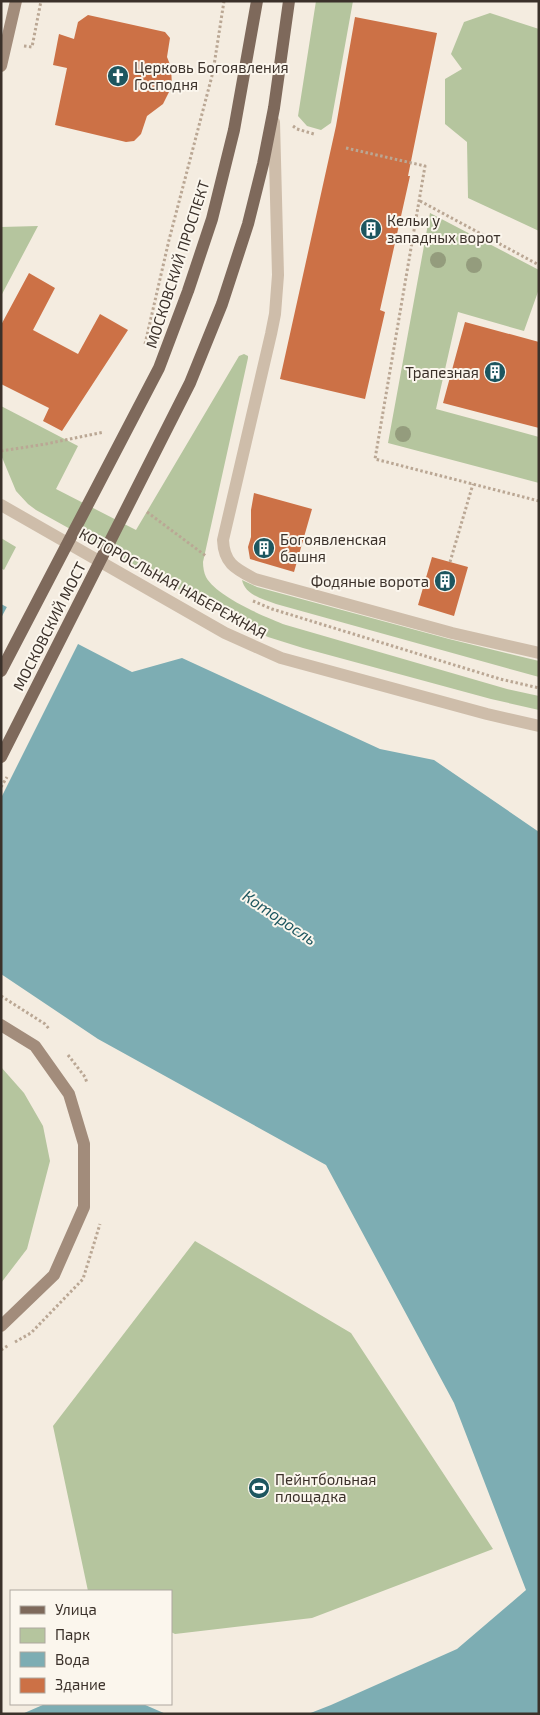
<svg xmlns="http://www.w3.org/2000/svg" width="540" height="1715" font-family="'Exo 2',sans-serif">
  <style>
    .green { fill: #b5c59e }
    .water { fill: #7dadb3 }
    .pier { fill: #f4ece0 }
    .building { fill: #cc7146 }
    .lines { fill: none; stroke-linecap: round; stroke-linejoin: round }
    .path { stroke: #baa794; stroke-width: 3; stroke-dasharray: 2.5 2.5; stroke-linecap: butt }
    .lane { stroke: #cebdaa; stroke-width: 12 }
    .street { stroke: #cebdaa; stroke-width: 12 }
    .secondary { stroke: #a28c7b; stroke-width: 12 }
    .primary { stroke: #7e695b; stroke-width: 12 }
    .tree { fill: #949c7d }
    .labels { text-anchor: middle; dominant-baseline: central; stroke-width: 4; stroke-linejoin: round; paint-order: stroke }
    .poi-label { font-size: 15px; fill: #3b312a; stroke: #fbf6ed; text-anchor: start }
    .street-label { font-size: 15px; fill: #3b312a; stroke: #fbf6ed }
    .water-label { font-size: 16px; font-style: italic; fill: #1d565f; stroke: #fbf6ed }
  </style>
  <rect width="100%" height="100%" fill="#f4ece0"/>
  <path class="green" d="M316 1H353L331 123 321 130 307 126 298 116Z
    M490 13 539 29V231L468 198 467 142 445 124V79L462 69 451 54 464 22Z
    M430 213 539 270V289L524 331 458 312 436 409 539 437V483L388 443Z
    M38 226 1 296V227Z
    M244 354 248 356V358L203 562C203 567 204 573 206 577 217 597 265 617 286 625L507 689 539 696V710L491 699 303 648 268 637 232 619 36 510 28 504 16 491 1 455V406L78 446 56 489 136 530 239 356Z
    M1 538 16 547 4 570 1 568Z
    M242 580 257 587 449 639 539 661V677L276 604C263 599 245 595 242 580Z
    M1 1067 24 1093 43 1126 50 1161 27 1249 1 1283Z
    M195 1241 351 1333 493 1549 312 1618 175 1634 171 1632V1591H88L53 1426Z"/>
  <path class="water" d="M1 604 132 672 182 658 380 749 434 760 539 832V1714H308L331 1705 457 1649 526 1590 454 1403 326 1165 98 1039 1 974Z
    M45 1704H143L166 1714H22Z"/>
  <path class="pier" d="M8 605 79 642 1 798V618Z"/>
  <path class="building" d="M88 15 165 32 170 38 167 57 171 67 172 86 163 104 147 116 141 134 134 141 126 142 55 125 67 68 53 65 59 34 74 39 78 22Z
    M355 17 437 33 408 176H410L380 310 385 312 365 399 280 379 336 126Z
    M29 273 55 288 33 330 78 354 100 314 128 330 62 431 43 421 49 408 1 384V325Z
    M465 322 539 342V428L443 403Z
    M254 493 312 509 294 572 250 559 248 547 251 537V510Z
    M432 557 468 567 454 616 418 605Z"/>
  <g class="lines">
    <path class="path" d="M24 46 32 47 41 1
      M293 126 297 129 314 134
      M346 148 425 166 375 459 539 501
      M420 201 539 265
      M145 344 169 240 213 72 224 1
      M1 451 46 444 104 432
      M147 512 206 556
      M450 562 473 484
      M253 601 272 609 500 679 539 688
      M1 787 7 777
      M1 996 45 1024 50 1030
      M68 1055 85 1077 87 1083
      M15 1342 31 1333 83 1279 100 1224
      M1 1350 9 1345"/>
    <path class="lane" d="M274 122 278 275 275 314 271 334 223 540C224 564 236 569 255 579L452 633 539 653"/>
    <path class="street" d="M1 505 225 633 281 658 487 714 539 726"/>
    <path class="secondary" d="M1 66 16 1
      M1 1025 35 1046 69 1094 84 1144V1207L54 1275 1 1326"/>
    <path class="primary" d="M1 671 159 368 188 291 212 219 234 130 257 1
      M1 757 190 383 222 304 248 224 263 164 274 108 289 1"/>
  </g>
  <g class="tree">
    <circle cx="438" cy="260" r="8"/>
    <circle cx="474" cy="265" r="8"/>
    <circle cx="403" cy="434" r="8"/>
  </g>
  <defs>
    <g id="church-disc" transform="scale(1.125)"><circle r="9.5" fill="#1d565f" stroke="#fbf6ed"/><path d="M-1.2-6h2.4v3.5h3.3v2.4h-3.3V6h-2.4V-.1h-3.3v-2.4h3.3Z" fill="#fff"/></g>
    <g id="building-disc" transform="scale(1.125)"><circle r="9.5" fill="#1d565f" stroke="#fbf6ed"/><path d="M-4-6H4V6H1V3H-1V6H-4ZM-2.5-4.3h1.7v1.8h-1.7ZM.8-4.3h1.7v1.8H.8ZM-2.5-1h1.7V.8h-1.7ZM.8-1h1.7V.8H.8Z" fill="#fff"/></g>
    <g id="stadium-disc" transform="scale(1.125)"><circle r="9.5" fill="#1d565f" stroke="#fbf6ed"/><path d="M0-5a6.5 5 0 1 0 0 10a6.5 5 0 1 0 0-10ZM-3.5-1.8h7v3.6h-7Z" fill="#fff"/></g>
  </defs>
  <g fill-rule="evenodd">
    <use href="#church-disc" x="118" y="76"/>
    <use href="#building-disc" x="371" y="229"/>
    <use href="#building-disc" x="495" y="372"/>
    <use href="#building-disc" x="264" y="548"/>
    <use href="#building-disc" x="445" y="581"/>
    <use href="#stadium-disc" x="259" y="1488"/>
  </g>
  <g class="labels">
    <g class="poi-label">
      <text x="134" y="67">Церковь Богоявления<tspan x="134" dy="17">Господня</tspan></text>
      <text x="387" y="220">Кельи у<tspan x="387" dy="17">западных ворот</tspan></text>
      <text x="479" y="372" text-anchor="end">Трапезная</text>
      <text x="280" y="539">Богоявленская<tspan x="280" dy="17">башня</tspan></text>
      <text x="429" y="581" text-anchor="end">Фодяные ворота</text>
      <text x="275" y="1479">Пейнтбольная<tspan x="275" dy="17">площадка</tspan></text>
    </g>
    <g class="street-label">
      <text transform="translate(177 264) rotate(-72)">МОСКОВСКИЙ ПРОСПЕКТ</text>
      <text transform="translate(173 583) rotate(29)">КОТОРОСЛЬНАЯ НАБЕРЕЖНАЯ</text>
      <text transform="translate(49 626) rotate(-63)">МОСКОВСКИЙ МОСТ</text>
    </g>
    <g class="water-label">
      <text transform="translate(280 917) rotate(34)">Которосль</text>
    </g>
  </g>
  <rect width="540" height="1715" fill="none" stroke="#3b312a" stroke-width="5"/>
  <rect x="10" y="1590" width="162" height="115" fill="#fbf6ed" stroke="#aea79f"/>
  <rect x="20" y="1606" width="25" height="8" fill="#7e695b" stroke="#aea79f"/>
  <text x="55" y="1615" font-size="15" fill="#3b312a">Улица</text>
  <rect x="20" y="1628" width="25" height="15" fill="#b5c59e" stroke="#aea79f"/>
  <text x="55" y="1640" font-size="15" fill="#3b312a">Парк</text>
  <rect x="20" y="1652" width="25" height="15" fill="#7dadb3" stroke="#aea79f"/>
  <text x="55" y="1665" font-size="15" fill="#3b312a">Вода</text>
  <rect x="20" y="1678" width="25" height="15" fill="#cc7146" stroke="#aea79f"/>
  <text x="55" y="1690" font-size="15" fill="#3b312a">Здание</text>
</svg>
